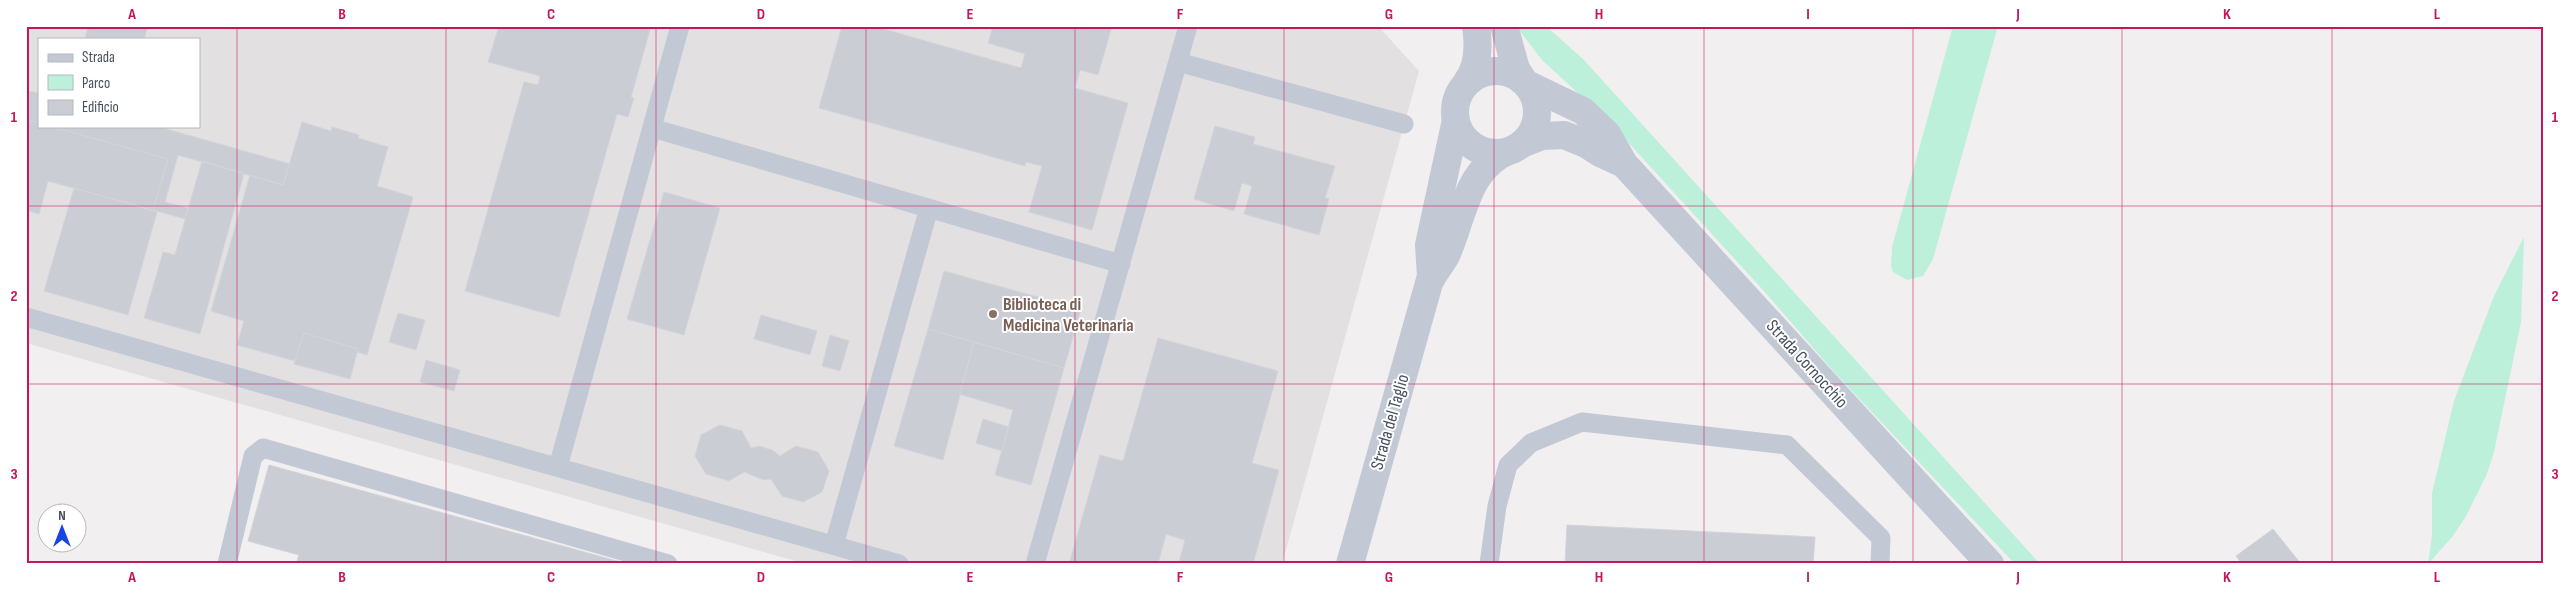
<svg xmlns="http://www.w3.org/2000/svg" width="2569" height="590" font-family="'Sofia Sans Condensed',sans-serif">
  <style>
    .education { fill: #e2e0e1; fill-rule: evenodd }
    .green { fill: #bcf0db }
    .building { fill: #cbcdd4; stroke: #d3d3da }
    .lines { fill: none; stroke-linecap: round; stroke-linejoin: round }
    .lane { stroke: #c2c8d4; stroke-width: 19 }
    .street { stroke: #c2c8d4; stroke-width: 28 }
    .grid { fill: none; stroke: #c2185b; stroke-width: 1; stroke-opacity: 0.55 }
    .education-dot { fill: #8d6e63; stroke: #fff; stroke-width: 2 }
    .labels { text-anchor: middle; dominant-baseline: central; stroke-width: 4; stroke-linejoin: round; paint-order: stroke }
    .education-label { font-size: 18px; font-weight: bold; fill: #785e54; stroke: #fff; text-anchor: start }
    .street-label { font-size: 18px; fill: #464e5d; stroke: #fff }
    .neatline { fill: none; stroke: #c2185b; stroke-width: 2 }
    .grid-label { font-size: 16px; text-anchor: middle; font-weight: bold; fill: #c2185b }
  </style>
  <rect width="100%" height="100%" fill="#f1efef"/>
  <path class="education" d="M26 26H1378L1419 71 1282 564H806L26 343ZM39 39H199V126H39Z"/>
  <path class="green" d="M1516 26H1546L1584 60 2040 564H2015L1835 373 1763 290 1626 140 1590 104 1542 60Z
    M1953 26H1998L1933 259 1923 276 1907 280 1893 272 1891 265 1892 247Z
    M2524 237 2521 322 2494 452 2486 476 2465 518 2452 537 2428 564 2432 536V493L2454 401 2494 296Z"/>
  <path class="building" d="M88 26H148L144 39H85Z
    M499 26H651L631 97 634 98 628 117 617 114 559 317 465 291 524 82 538 85 540 76 488 62Z
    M842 26H873L1021 68 1025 54 988 43 993 26H1112L1098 75 1080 70 1075 88 1128 103 1092 230 1029 212 1042 166 1026 162 1025 166 819 108Z
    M29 91 39 93V123L26 120V100Z
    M26 120 39 123V126H49L168 159 153 210 48 181 39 214 26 210Z
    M302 122 331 131 332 127 359 135 358 138 388 147 377 186 413 197 367 355 357 352 358 349 304 333 295 361 237 345 244 321 211 311 250 175 283 185Z
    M49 126H156L290 164 283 185 178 155 165 202 188 208 185 219 153 210 168 159Z
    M1215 126 1255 137 1253 144 1335 166 1325 198 1329 199 1319 235 1244 214 1252 186 1242 183 1234 211 1194 199Z
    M202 161 244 173 200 334 144 318 163 252 175 255Z
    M74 188 157 212 128 315 44 291Z
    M664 192 720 208 684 335 627 319Z
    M944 271 1081 309 1064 368 928 329Z
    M398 313 425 320 416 350 389 342Z
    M761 315 817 331 810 355 754 339Z
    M928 329 974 342 943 460 894 446Z
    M304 333 358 349 350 379 294 364Z
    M830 335 849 341 840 371 822 366Z
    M1158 338 1278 371 1252 463 1279 470 1253 564H1186L1179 562 1185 540 1166 534 1158 564H1069L1100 455 1123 461Z
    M974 342 1064 368 1031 485 995 475 1013 410 959 394Z
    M426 360 460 370 454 391 420 382Z
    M983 419 1009 427 1002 451 976 443Z
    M720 425 742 431 751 448 759 446 772 450 780 456 796 446 818 452 829 471 822 492 803 502 782 496 771 479 764 480 744 472 729 481 706 474 695 456 701 435Z
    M269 465 628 564H296L299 555 248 541Z
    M1567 525 1815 537 1813 564H1565Z
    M2273 529 2301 564H2242L2236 556Z"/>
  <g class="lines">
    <path class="lane" d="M1178 62 1404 124
      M652 128 1121 264
      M26 317 899 564
      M558 467 680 26
      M834 545 929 208
      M227 564 253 456 263 448 668 564
      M1035 564 1188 26
      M1489 564 1497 506 1508 465 1531 443 1582 422 1787 445 1881 538 1880 564"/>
    <path class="street" d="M1504 26 1516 69 1525 83 1583 111 1607 134 1624 164 1990 564
      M1455 112a41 41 0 1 1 82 0a41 41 0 1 1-82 0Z
      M1466 83C1479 67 1479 46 1476 26
      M1524 143 1542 136 1564 135 1586 144 1600 153 1624 164
      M1430 281C1435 270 1444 262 1448 251 1464 213 1468 166 1511 150
      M1350 564 1431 276 1429 245 1456 120"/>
  </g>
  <path class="grid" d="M237 26V564M446 26V564M656 26V564M866 26V564M1075 26V564M1284 26V564M1494 26V564M1704 26V564M1913 26V564M2122 26V564M2332 26V564M26 206H2543M26 384H2543"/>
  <circle class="education-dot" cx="993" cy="314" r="5"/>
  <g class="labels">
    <g class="education-label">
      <text x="1003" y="304">Biblioteca di<tspan x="1003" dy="21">Medicina Veterinaria</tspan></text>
    </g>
    <g class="street-label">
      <text transform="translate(1807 364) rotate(48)">Strada Cornocchio</text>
      <text transform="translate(1390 422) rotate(-74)">Strada del Taglio</text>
    </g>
  </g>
  <rect width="2569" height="590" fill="none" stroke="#ffffff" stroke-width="55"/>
  <rect x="38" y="38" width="162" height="90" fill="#ffffff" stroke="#b5b8be"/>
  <rect x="48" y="54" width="25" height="8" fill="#c2c8d4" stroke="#b5b8be"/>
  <text x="82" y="62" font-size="15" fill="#464e5d">Strada</text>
  <rect x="48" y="75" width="25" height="15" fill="#bcf0db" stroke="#b5b8be"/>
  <text x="82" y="88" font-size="15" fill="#464e5d">Parco</text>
  <rect x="48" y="100" width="25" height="15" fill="#cbcdd4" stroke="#b5b8be"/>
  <text x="82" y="112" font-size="15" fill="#464e5d">Edificio</text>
  <g transform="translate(62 528)"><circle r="24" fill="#ffffff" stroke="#b5b8be"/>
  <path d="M0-4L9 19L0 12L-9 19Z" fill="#1645e4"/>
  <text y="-8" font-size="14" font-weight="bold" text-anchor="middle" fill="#464e5d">N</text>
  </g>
  <rect x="28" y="28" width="2514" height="534" class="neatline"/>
  <g class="grid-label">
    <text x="132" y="19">A</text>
    <text x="342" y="19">B</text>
    <text x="551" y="19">C</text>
    <text x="761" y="19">D</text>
    <text x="970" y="19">E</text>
    <text x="1180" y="19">F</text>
    <text x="1389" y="19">G</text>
    <text x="1599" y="19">H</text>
    <text x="1808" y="19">I</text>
    <text x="2018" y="19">J</text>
    <text x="2227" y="19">K</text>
    <text x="2437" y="19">L</text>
    <text x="14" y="122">1</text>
    <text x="2555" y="122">1</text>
    <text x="14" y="301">2</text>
    <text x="2555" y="301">2</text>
    <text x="14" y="479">3</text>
    <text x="2555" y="479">3</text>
    <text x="132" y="582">A</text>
    <text x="342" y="582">B</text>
    <text x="551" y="582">C</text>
    <text x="761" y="582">D</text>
    <text x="970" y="582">E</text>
    <text x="1180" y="582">F</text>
    <text x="1389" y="582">G</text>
    <text x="1599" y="582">H</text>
    <text x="1808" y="582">I</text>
    <text x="2018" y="582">J</text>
    <text x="2227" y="582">K</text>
    <text x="2437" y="582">L</text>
  </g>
</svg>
